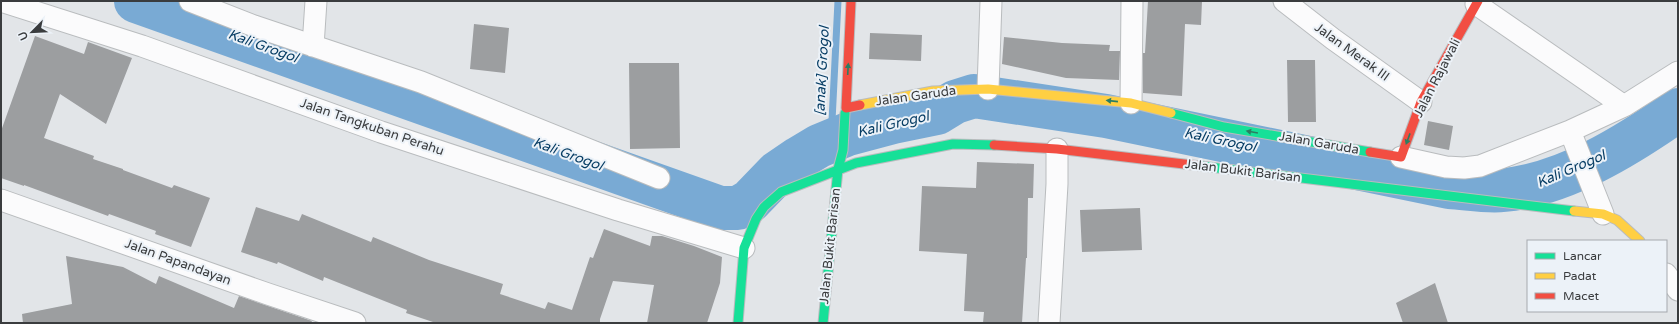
<svg xmlns="http://www.w3.org/2000/svg" width="1679" height="324" font-family="'Varela Round',sans-serif">
  <style>
    .lines { fill: none; stroke-linecap: round; stroke-linejoin: round }
    .stream { stroke: #79aad4; stroke-width: 7 }
    .river { stroke: #79aad4; stroke-width: 44 }
    .building { fill: #9c9ea0 }
    .street-casing { stroke: #b9bcbe; stroke-width: 23 }
    .fast-casing { stroke: #b9bcbe; stroke-width: 11 }
    .slow-casing { stroke: #b9bcbe; stroke-width: 11 }
    .jam-casing { stroke: #b9bcbe; stroke-width: 11 }
    .street { stroke: #fbfbfc; stroke-width: 21 }
    .fast { stroke: #16e098; stroke-width: 9 }
    .slow { stroke: #ffcf43; stroke-width: 9 }
    .jam { stroke: #f24e42; stroke-width: 9 }
    .oneway { fill: #2c7e62 }
    .labels { text-anchor: middle; dominant-baseline: central; stroke-width: 4; stroke-linejoin: round; paint-order: stroke }
    .street-label { font-size: 13px; fill: #3a3c3e; stroke: #ecf2f8 }
    .water-label { font-size: 14px; font-style: italic; fill: #073d64; stroke: #ecf2f8 }
  </style>
  <rect width="100%" height="100%" fill="#e2e5e8"/>
  <g class="lines">
    <path class="stream" d="M831 141 838 1"/>
    <path class="river" d="M136 1 720 208H738L750 201 777 173 799 158 819 146 848 134 893 122 937 113 955 102 974 96 1106 116 1449 187C1467 188 1486 192 1504 190 1566 184 1628 145 1678 110"/>
  </g>
  <path class="building" d="M1148 1H1202L1201 25 1185 24 1182 96 1143 93V53H1145Z
    M474 24 509 28 505 73 470 69Z
    M870 33 922 35 921 61 869 59Z
    M35 36 84 54 88 42 132 58 106 124 60 94 44 138 94 156 93 159 123 169V170L172 188 174 185 210 198 191 247 155 234 156 231 109 214 108 216 24 185V186L1 178V131Z
    M1004 37 1062 43 1110 45 1109 51H1120L1119 80 1066 78 1002 64Z
    M1287 60H1315L1316 122H1288Z
    M629 63H679L680 148 630 149Z
    M1428 121 1453 126 1449 150 1424 145Z
    M977 162 1034 164 1033 198H1028L1027 258H1026L1022 323H983L984 312 964 311 967 254 919 251 922 186 976 188Z
    M256 207 299 221 302 214 371 242 373 237 429 260 503 284 500 294 545 309 548 302 572 310 590 257 593 258 604 229 650 246 652 236H662L694 246 722 257 720 283 707 323H647L654 285 613 281 600 319V323H436L406 313 407 310 324 277 323 281 278 262 277 264 241 252Z
    M1140 208 1142 250 1082 252 1080 210Z
    M66 256 123 267 156 284 159 276 234 308 239 296 312 321 311 323H23L22 314 72 304Z
    M1435 283 1448 323H1403L1396 303Z"/>
  <g class="lines">
    <g class="street-casing">
      <path id="street" d="M1 1 142 46 381 132 618 210 744 248
        M190 1 254 26 421 82 659 178
        M1284 1 1333 39 1421 102
        M1476 4 1624 106
        M313 46 316 1
        M988 89 991 1
        M1131 103 1132 1
        M1570 131 1603 214
        M1401 157 1446 167 1464 168 1480 166 1570 131 1624 106 1678 72
        M1 200 268 294 355 323
        M1666 274 1678 290
        M1049 323 1057 184V149"/>
    </g>
    <g class="fast-casing">
      <path id="fast" d="M1171 113 1224 127 1370 152
        M1201 166 1574 211
        M738 323 744 248 756 219 764 207 781 192 856 163 953 144 994 145
        M823 323 838 169 843 150 845 113"/>
    </g>
    <g class="slow-casing">
      <path id="slow" d="M860 105 933 91 988 89 1131 103 1171 113
        M1574 211 1603 214 1617 220 1640 241"/>
    </g>
    <g class="jam-casing">
      <path id="jam" d="M851 1 846 108 860 105
        M994 145 1057 149 1201 166
        M1370 152 1401 157 1421 102 1478 1"/>
    </g>
    <use href="#street" class="street"/>
    <use href="#fast" class="fast"/>
    <use href="#slow" class="slow"/>
    <use href="#jam" class="jam"/>
  </g>
  <defs><path id="oneway-solid" d="M-6-.8H1V-3.2L6.5 0L1 3.2V.8H-6Z"/></defs>
  <g class="oneway">
    <use href="#oneway-solid" transform="translate(848 69) rotate(-87)"/>
    <use href="#oneway-solid" transform="translate(1112 101) rotate(-174)"/>
    <use href="#oneway-solid" transform="translate(1252 132) rotate(-170)"/>
    <use href="#oneway-solid" transform="translate(1408 139) rotate(110)"/>
  </g>
  <g class="labels">
    <g class="street-label">
      <text transform="translate(1352 52) rotate(36)">Jalan Merak III</text>
      <text transform="translate(1437 78) rotate(-63)">Jalan Rajawali</text>
      <text transform="translate(916 96) rotate(-8)">Jalan Garuda</text>
      <text transform="translate(372 127) rotate(19)">Jalan Tangkuban Perahu</text>
      <text transform="translate(1319 143) rotate(10)">Jalan Garuda</text>
      <text transform="translate(1243 171) rotate(7)">Jalan Bukit Barisan</text>
      <text transform="translate(830 246) rotate(-84)">Jalan Bukit Barisan</text>
      <text transform="translate(178 262) rotate(20)">Jalan Papandayan</text>
    </g>
    <g class="water-label">
      <text transform="translate(263 46) rotate(20)">Kali Grogol</text>
      <text transform="translate(822 71) rotate(-87)">[anak] Grogol</text>
      <text transform="translate(893 124) rotate(-13)">Kali Grogol</text>
      <text transform="translate(1220 140) rotate(12)">Kali Grogol</text>
      <text transform="translate(568 154) rotate(20)">Kali Grogol</text>
      <text transform="translate(1571 169) rotate(-23)">Kali Grogol</text>
    </g>
  </g>
  <rect width="1679" height="324" fill="none" stroke="#3a3c3e" stroke-width="4"/>
  <rect x="1527" y="240" width="140" height="72" fill="#ecf2f8" stroke="#a5a9ae"/>
  <rect x="1535" y="253" width="20" height="6" fill="#16e098" stroke="#a5a9ae"/>
  <text x="1563" y="260" font-size="12" fill="#3a3c3e">Lancar</text>
  <rect x="1535" y="273" width="20" height="6" fill="#ffcf43" stroke="#a5a9ae"/>
  <text x="1563" y="280" font-size="12" fill="#3a3c3e">Padat</text>
  <rect x="1535" y="293" width="20" height="6" fill="#f24e42" stroke="#a5a9ae"/>
  <text x="1563" y="300" font-size="12" fill="#3a3c3e">Macet</text>
  <g transform="translate(32 32) rotate(246)" stroke="#ecf2f8" stroke-width="3" paint-order="stroke">
  <path d="M0-3L7 15L0 10L-7 15Z" fill="#3a3c3e"/>
  <text y="-6" font-size="11" font-weight="bold" text-anchor="middle" fill="#3a3c3e">U</text>
  </g>
</svg>
